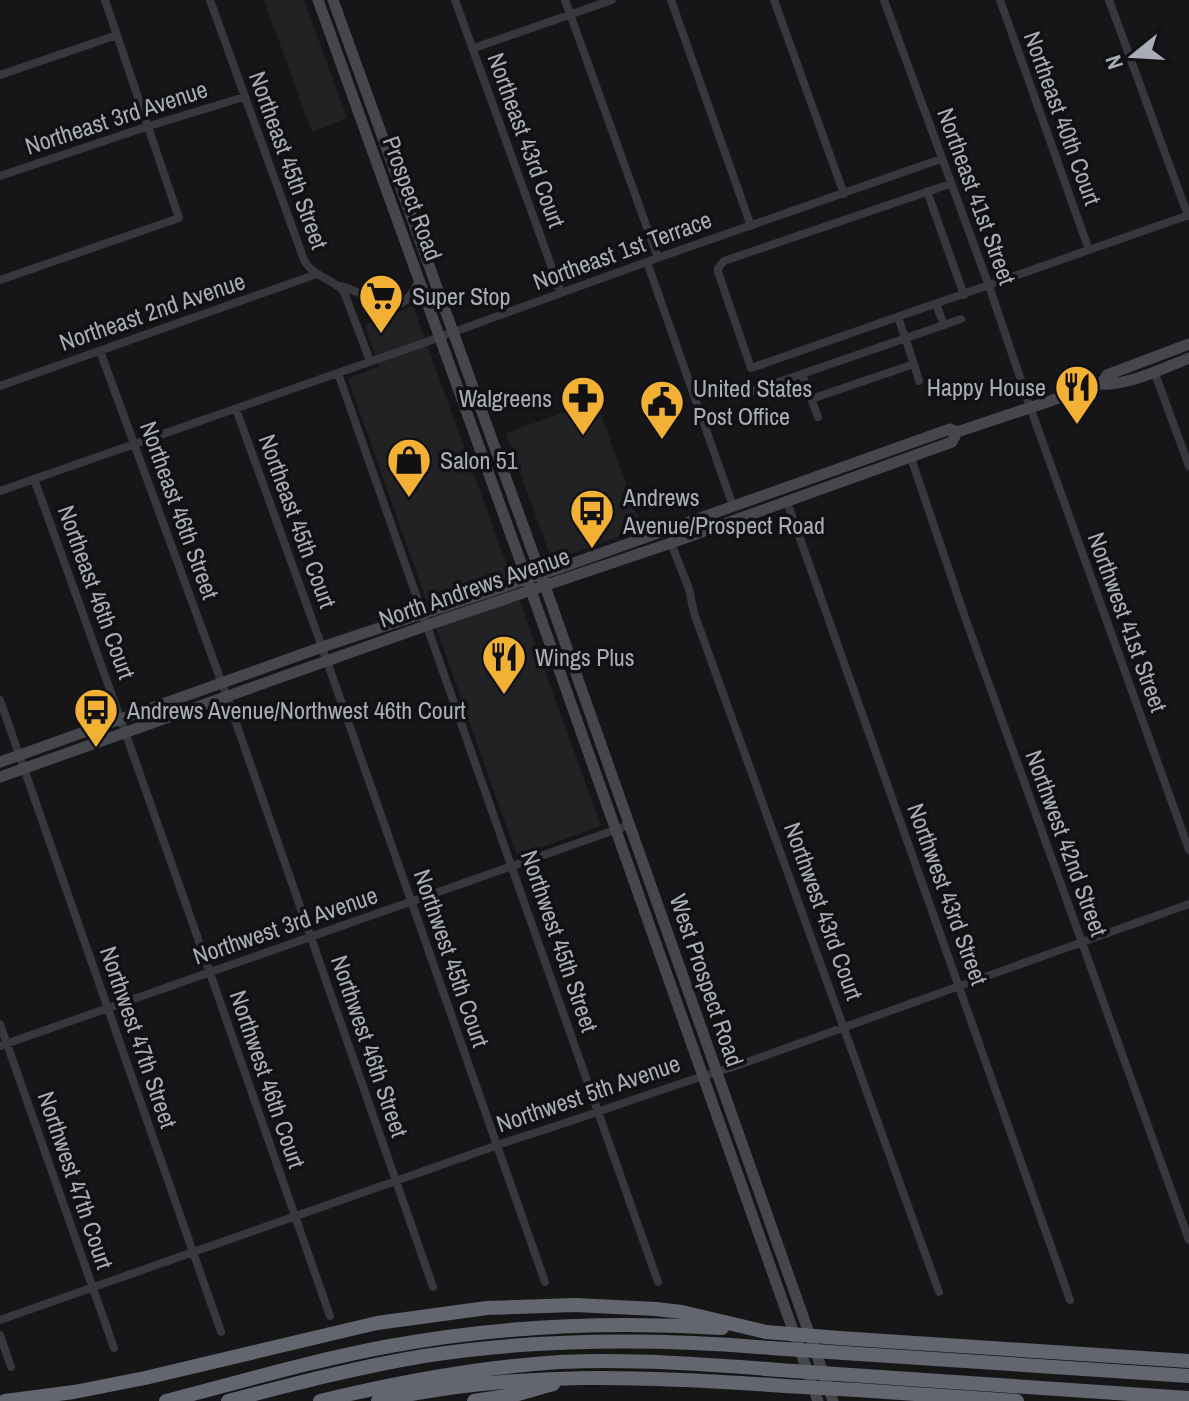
<svg xmlns="http://www.w3.org/2000/svg" width="1189" height="1401" font-family="'Archivo Narrow',sans-serif">
  <style>
    .built { fill: #222225 }
    .lines { fill: none; stroke-linecap: round; stroke-linejoin: round }
    .street { stroke: #37383d; stroke-width: 8 }
    .secondary { stroke: #45474d; stroke-width: 11 }
    .highway { stroke: #63666e; stroke-width: 14 }
    .highway-bridge { stroke: #63666e; stroke-width: 14 }
    .labels { text-anchor: middle; dominant-baseline: central; stroke-width: 7; stroke-linejoin: round; paint-order: stroke }
    .street-label { font-size: 24px; fill: #a8adb8; stroke: #111113 }
    .poi-label { font-size: 24px; fill: #a8adb8; stroke: #111113; text-anchor: start }
  </style>
  <rect width="100%" height="100%" fill="#161618"/>
  <path class="built" d="M264 0H304L347 118 312 132Z
    M413 306 601 826 517 856 348 379 379 366 365 325Z
    M596 401 642 528 552 561 506 433Z"/>
  <g class="lines">
    <path class="street" d="M210 0 304 260C313 277 332 278 344 292L370 361
      M455 0 561 293
      M565 0 658 258
      M671 0 751 226
      M774 0 844 194
      M884 0 989 286 1030 407 1189 850
      M1000 0 1089 250
      M1109 0 1188 216
      M474 48 612 0
      M0 75 117 35
      M0 176 149 126 244 97
      M950 184 724 261 718 268V272L751 368 1189 215
      M927 191 964 295
      M647 262 733 506
      M0 280 179 218 105 0
      M340 286C360 289 390 318 408 298 413 293 416 286 419 280
      M936 304 944 325
      M898 317 914 364
      M100 351 227 697 433 1287
      M1154 371 1189 466
      M338 373C443 676 552 979 658 1282
      M802 374 818 417
      M0 386 317 274
      M750 392 961 319
      M811 399 914 364 919 381
      M236 409 322 647 545 1282
      M911 458 967 623 1189 1240
      M34 479C136 757 232 1037 330 1316
      M0 491 418 345 663 256 941 159
      M787 502 1070 1300
      M671 543 689 589 694 613 939 1292
      M0 700 221 1332
      M0 1024 114 1348
      M0 1046 629 825
      M0 1320 512 1140C586 1118 658 1089 733 1067L1189 904
      M0 1335 11 1367"/>
    <path class="secondary" d="M318 0 534 599 818 1401
      M333 0 550 600 833 1401
      M1101 384 1107 375 1189 344
      M0 762 322 647 557 569 950 429 957 432 1101 384C1127 386 1164 368 1189 358
      M0 777 425 626 671 543 952 442 957 432"/>
    <path class="highway" d="M839 1338 1189 1361
      M844 1353 1189 1376
      M851 1375 1189 1398
      M857 1390 1017 1401
      M5 1401 74 1392 145 1378 377 1323 487 1308 575 1305 656 1309 682 1312 766 1332
      M166 1401C240 1382 314 1360 390 1346 499 1326 611 1321 722 1328
      M228 1401C293 1384 358 1367 424 1356 540 1338 654 1338 771 1348
      M320 1401C399 1382 479 1367 560 1362 633 1359 706 1364 779 1370
      M378 1401C512 1370 648 1376 785 1386
      M474 1401 518 1394 553 1384"/>
    <path class="highway-bridge" d="M766 1332 839 1338
      M771 1348 844 1353
      M779 1370 851 1375
      M785 1386 857 1390"/>
  </g>
  <defs>
    <g id="supermarket-pin" transform="scale(2.3)"><path d="M0 17L-7.5 6A9.5 9.5 0 1 1 7.5 6Z" fill="#f2b134" stroke="#111113"/><path d="M-6-5.5h2.5l.6 2H6L4.5 2H-2.5L-4.4-4H-6ZM-1.5 3.2a1.3 1.3 0 1 0 .1 0ZM3 3.2a1.3 1.3 0 1 0 .1 0Z" fill="#111"/></g>
    <g id="restaurant-pin" transform="scale(2.3)"><path d="M0 17L-7.5 6A9.5 9.5 0 1 1 7.5 6Z" fill="#f2b134" stroke="#111113"/><path d="M-5-6h1v4h1v-4h1v4h1v-4h1v5L-1.5 .5V6h-2V.5L-5-1ZM5-6V6H3V1.5H1.5Q1.5-4 5-6Z" fill="#111"/></g>
    <g id="pharmacy-pin" transform="scale(2.3)"><path d="M0 17L-7.5 6A9.5 9.5 0 1 1 7.5 6Z" fill="#f2b134" stroke="#111113"/><path d="M-2-6h4v4h4v4h-4v4h-4v-4h-4v-4h4Z" fill="#111"/></g>
    <g id="civic-pin" transform="scale(2.3)"><path d="M0 17L-7.5 6A9.5 9.5 0 1 1 7.5 6Z" fill="#f2b134" stroke="#111113"/><path d="M-.6-6.5H3V-4.5H.6V-3L4-1V1h2V6H-6V1h2V-1L-.6-3ZM-1.2 2.5V6h2.4V2.5Z" fill="#111"/></g>
    <g id="shop-pin" transform="scale(2.3)"><path d="M0 17L-7.5 6A9.5 9.5 0 1 1 7.5 6Z" fill="#f2b134" stroke="#111113"/><path d="M-5-2.5h2.3a2.7 3.5 0 0 1 5.4 0H5L5.5 6h-11ZM-1.5-2.5h3a1.5 2.3 0 0 0-3 0Z" fill="#111"/></g>
    <g id="bus-pin" transform="scale(2.3)"><path d="M0 17L-7.5 6A9.5 9.5 0 1 1 7.5 6Z" fill="#f2b134" stroke="#111113"/><path d="M-5-6H5V4H4V6H2V4H-2V6H-4V4H-5ZM-3.5-4V0h7V-4ZM-3.5 1.2v1.5H-2V1.2ZM2 1.2v1.5H3.5V1.2Z" fill="#111"/></g>
  </defs>
  <g fill-rule="evenodd">
    <use href="#supermarket-pin" x="381" y="296"/>
    <use href="#restaurant-pin" x="1077" y="387"/>
    <use href="#pharmacy-pin" x="583" y="398"/>
    <use href="#civic-pin" x="662" y="402"/>
    <use href="#shop-pin" x="409" y="460"/>
    <use href="#bus-pin" x="592" y="511"/>
    <use href="#restaurant-pin" x="504" y="657"/>
    <use href="#bus-pin" x="96" y="710"/>
  </g>
  <g class="labels">
    <g class="street-label">
      <text transform="translate(116 117) rotate(-18)">Northeast 3rd Avenue</text>
      <text transform="translate(1063 118) rotate(70)">Northeast 40th Court</text>
      <text transform="translate(527 140) rotate(70)">Northeast 43rd Court</text>
      <text transform="translate(289 160) rotate(70)">Northeast 45th Street</text>
      <text transform="translate(977 196) rotate(70)">Northeast 41st Street</text>
      <text transform="translate(413 198) rotate(70)">Prospect Road</text>
      <text transform="translate(622 250) rotate(-20)">Northeast 1st Terrace</text>
      <text transform="translate(152 311) rotate(-19)">Northeast 2nd Avenue</text>
      <text transform="translate(180 510) rotate(70)">Northeast 46th Street</text>
      <text transform="translate(298 521) rotate(70)">Northeast 45th Court</text>
      <text transform="translate(474 587) rotate(-19)">North Andrews Avenue</text>
      <text transform="translate(97 592) rotate(70)">Northeast 46th Court</text>
      <text transform="translate(1128 622) rotate(70)">Northwest 41st Street</text>
      <text transform="translate(1067 843) rotate(70)">Northwest 42nd Street</text>
      <text transform="translate(948 894) rotate(70)">Northwest 43rd Street</text>
      <text transform="translate(824 911) rotate(70)">Northwest 43rd Court</text>
      <text transform="translate(285 925) rotate(-19)">Northwest 3rd Avenue</text>
      <text transform="translate(560 941) rotate(71)">Northwest 45th Street</text>
      <text transform="translate(452 958) rotate(71)">Northwest 45th Court</text>
      <text transform="translate(707 980) rotate(71)">West Prospect Road</text>
      <text transform="translate(139 1037) rotate(71)">Northwest 47th Street</text>
      <text transform="translate(370 1046) rotate(71)">Northwest 46th Street</text>
      <text transform="translate(268 1079) rotate(71)">Northwest 46th Court</text>
      <text transform="translate(588 1093) rotate(-19)">Northwest 5th Avenue</text>
      <text transform="translate(76 1180) rotate(71)">Northwest 47th Court</text>
    </g>
    <g class="poi-label">
      <text x="412" y="296">Super Stop</text>
      <text x="1046" y="387" text-anchor="end">Happy House</text>
      <text x="693" y="388">United States<tspan x="693" dy="28">Post Office</tspan></text>
      <text x="552" y="398" text-anchor="end">Walgreens</text>
      <text x="440" y="460">Salon 51</text>
      <text x="623" y="497">Andrews<tspan x="623" dy="28">Avenue/Prospect Road</tspan></text>
      <text x="535" y="657">Wings Plus</text>
      <text x="127" y="710">Andrews Avenue/Northwest 46th Court</text>
    </g>
  </g>
  <g transform="translate(1133 56) rotate(252)" stroke="#111113" stroke-width="6" paint-order="stroke">
  <path d="M0-6L14 30L0 20L-14 30Z" fill="#a8adb8"/>
  <text y="-12" font-size="22" font-weight="bold" text-anchor="middle" fill="#a8adb8">N</text>
  </g>
</svg>
